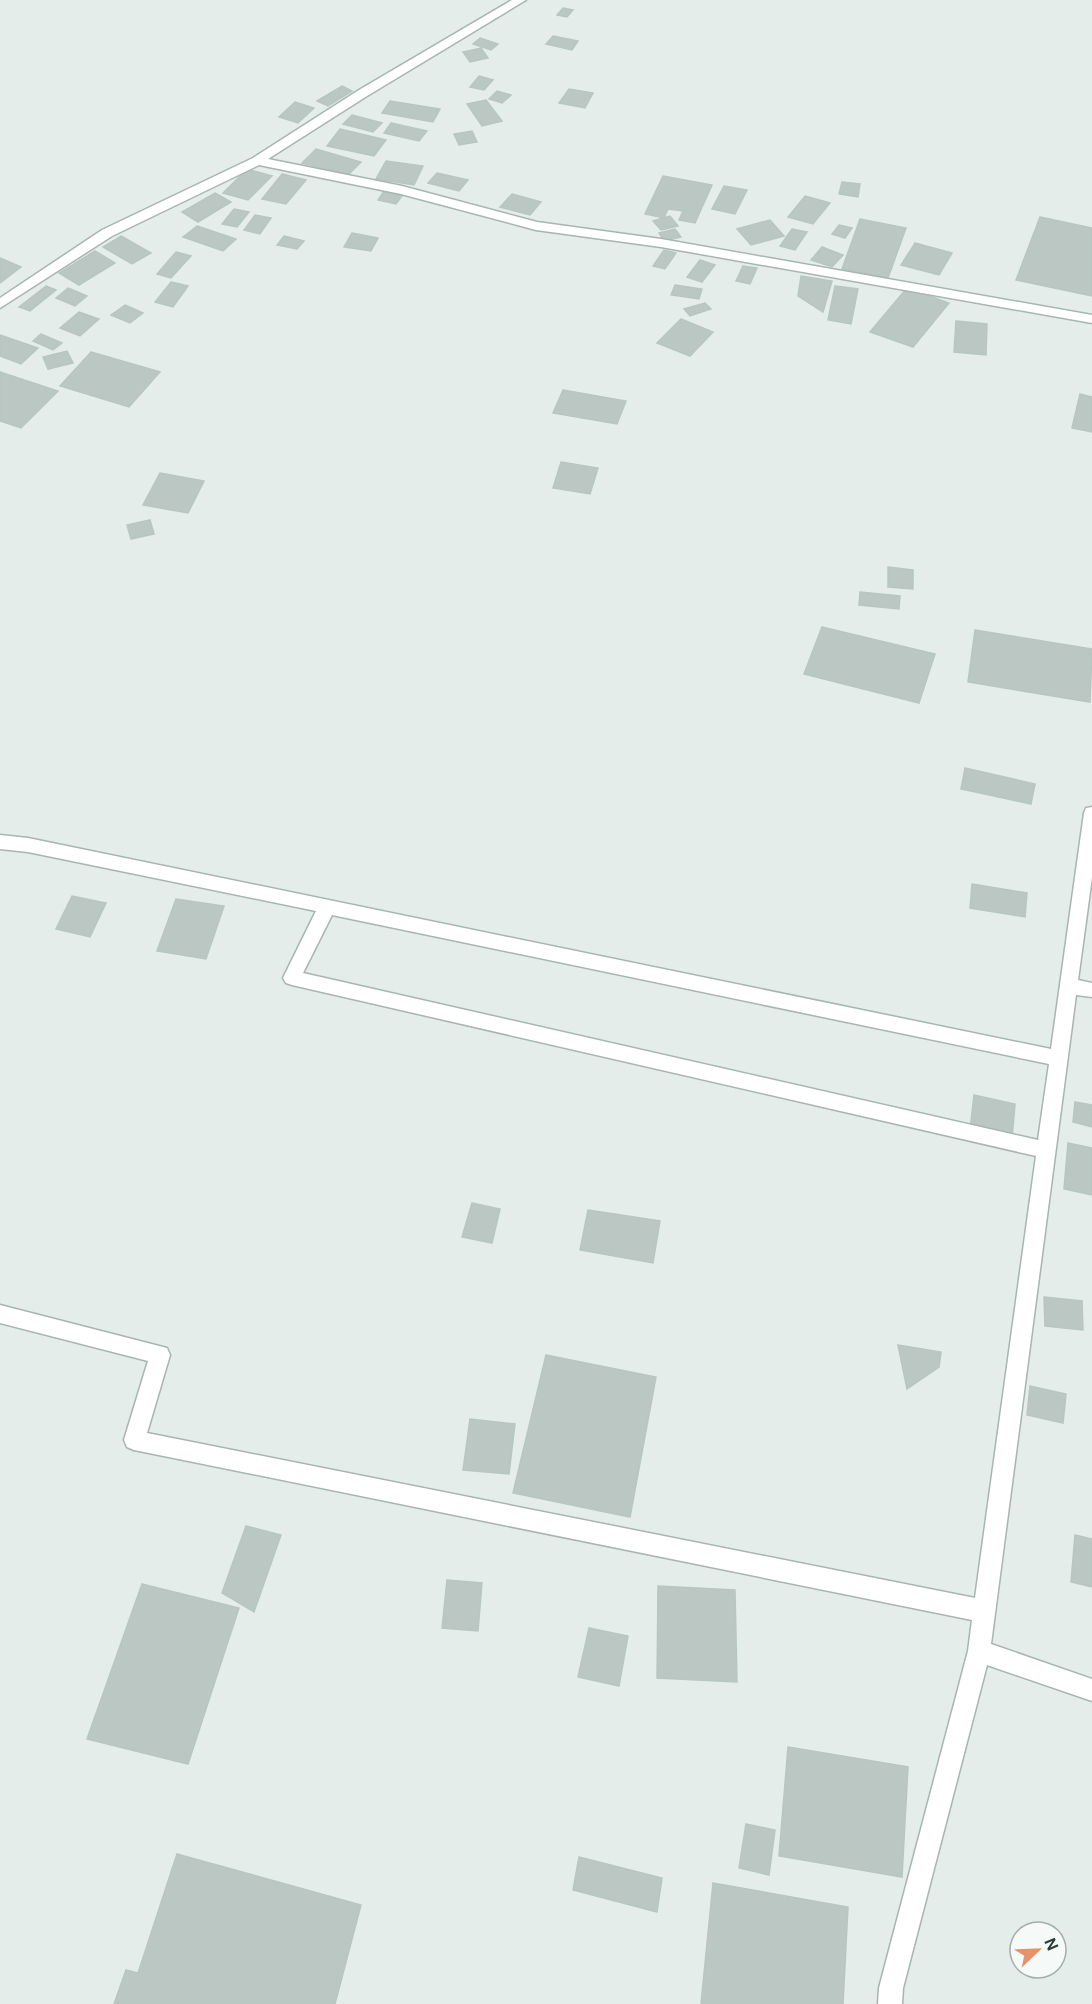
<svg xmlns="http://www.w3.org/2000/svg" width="1092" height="2004" font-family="'DM Sans',sans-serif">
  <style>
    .building { fill: #bac7c3; stroke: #b8c6c1; stroke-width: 1.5 }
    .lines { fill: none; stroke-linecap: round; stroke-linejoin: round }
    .street-casing { stroke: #a8b5b1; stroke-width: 3 }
    .street { fill: #fff; fill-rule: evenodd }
  </style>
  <rect width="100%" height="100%" fill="#e5edea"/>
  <path class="building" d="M563 8 573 10 567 17 557 15Z
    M553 36 578 41 572 50 546 44Z
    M480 38 498 44 491 50 473 44Z
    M481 48 488 58 470 62 463 52Z
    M479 76 493 80 484 90 470 87Z
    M342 86 352 91 328 106 317 101Z
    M569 89 593 93 585 108 559 103Z
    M497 91 511 95 502 103 489 99Z
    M486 100 502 121 482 126 467 104Z
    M390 101 440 109 433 122 382 113Z
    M295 102 314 108 298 123 279 117Z
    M352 115 382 123 373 132 343 124Z
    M391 123 427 131 419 141 384 133Z
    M340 129 386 140 374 156 327 146Z
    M472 131 477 142 459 145 454 134Z
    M316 149 361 162 348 175 302 163Z
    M386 161 423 166 414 185 376 179Z
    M247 169 272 176 248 200 223 193Z
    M437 173 468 180 459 191 428 183Z
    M282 174 306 180 286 204 262 199Z
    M663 176 712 185 695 223 679 220 683 211 668 209 664 218 645 214Z
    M842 182 860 184 858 197 839 194Z
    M724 186 747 190 735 214 712 209Z
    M384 191 402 196 396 204 378 200Z
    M215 193 231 202 198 222 182 212Z
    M512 194 541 202 530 215 500 207Z
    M805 196 830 203 813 224 788 217Z
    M234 209 249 212 237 227 222 224Z
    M255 215 271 218 260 234 244 230Z
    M670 216 678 226 661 230 653 221Z
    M1040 217 1092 228V296L1016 280Z
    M860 219 906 228 888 278 842 269Z
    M770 220 784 236 751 245 737 229Z
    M839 225 852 228 845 238 832 234Z
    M197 226 236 239 223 251 183 237Z
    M675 229 681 237 664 241 659 233Z
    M792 229 807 232 795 250 780 246Z
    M352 233 378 238 371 251 344 247Z
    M121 236 151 253 132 264 103 247Z
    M284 236 304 241 297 249 277 245Z
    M915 243 952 253 939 275 901 265Z
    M822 247 843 255 832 267 811 260Z
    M664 250 676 253 665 269 653 266Z
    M95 251 115 263 79 285 59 273Z
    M176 252 191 256 171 278 157 274Z
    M0 258 21 267 0 283Z
    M700 260 715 265 702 282 687 277Z
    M743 266 757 268 750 284 736 281Z
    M801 276 832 281 823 312 798 296Z
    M171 282 188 286 173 307 155 302Z
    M675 285 702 289 699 299 671 295Z
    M46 286 56 290 30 311 19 307Z
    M835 286 858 289 851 324 828 320Z
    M68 288 87 296 75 306 56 298Z
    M907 288 949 303 913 347 870 332Z
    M705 303 711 309 690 316 684 309Z
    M125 305 143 313 130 323 111 315Z
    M79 312 99 319 80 336 60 328Z
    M681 319 713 332 690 356 657 343Z
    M956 321 987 324 986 355 954 352Z
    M41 334 62 343 53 350 33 341Z
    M0 335 38 348 21 364 0 356Z
    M67 351 73 363 48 369 43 357Z
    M91 352 160 372 129 407 60 386Z
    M0 372 58 391 21 428 0 421Z
    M563 390 626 401 617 424 553 413Z
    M1080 394 1092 397V432L1072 428Z
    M561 462 598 468 590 494 553 488Z
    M160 473 204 481 188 513 143 505Z
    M150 520 154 534 131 539 127 525Z
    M888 567 913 570V589L888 587Z
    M860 592 900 596 899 609 859 605Z
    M822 627 935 654 919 703 804 674Z
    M975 630 1092 649 1090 702 968 682Z
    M965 768 1035 784 1031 804 961 789Z
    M972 884 1027 893 1025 917 970 908Z
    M72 896 106 903 90 937 56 929Z
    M176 899 224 906 206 959 157 951Z
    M974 1095 1015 1104 1012 1138 970 1130Z
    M1075 1102 1092 1105V1127L1073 1122Z
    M1068 1143 1092 1148V1195L1064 1189Z
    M472 1203 500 1209 492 1243 462 1237Z
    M588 1210 660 1221 653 1263 580 1250Z
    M1044 1297 1082 1301 1083 1330 1045 1326Z
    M898 1345 941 1352 939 1367 907 1389Z
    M546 1355 656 1377 630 1517 513 1493Z
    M1030 1386 1066 1394 1063 1423 1027 1415Z
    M470 1419 515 1424 509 1474 463 1470Z
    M246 1526 281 1535 254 1612 222 1593Z
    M1075 1535 1092 1539V1587L1071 1582Z
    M447 1580 482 1583 478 1631 442 1628Z
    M142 1584 239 1608 188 1764 87 1739Z
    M658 1586 735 1590 737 1682 657 1678Z
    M589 1628 628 1636 619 1686 578 1677Z
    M788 1747 908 1767 902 1877 779 1856Z
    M746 1824 775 1830 769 1875 739 1868Z
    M177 1854 361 1905 335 2004H114L126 1970 138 1973Z
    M579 1857 662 1878 657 1912 573 1890Z
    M713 1883 848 1907 843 2004H701Z"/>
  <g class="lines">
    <g class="street-casing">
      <path id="street" d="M512 0H526L367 96 268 159 402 186 537 222 661 239 1092 315V323L661 247 536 230 401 194 259 165 112 236 0 308V298L102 230 253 158 359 90Z
        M1092 807V877L1078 980 1092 983V997L1076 995 991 1644 1092 1679V1701L987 1665 903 1988 902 2004H878L879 1988 968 1651 972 1620 134 1450 127 1447 124 1440 148 1361 0 1323V1305L167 1348 170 1355 147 1433 975 1598 1036 1156 292 985 286 983 283 978 316 911 28 852 0 849V835L28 838 1051 1049 1084 813 1086 808ZM332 915 1049 1064 1038 1140 303 973Z"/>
    </g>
    <use href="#street" class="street"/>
  </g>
  <g transform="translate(1038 1950) rotate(67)"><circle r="28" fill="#f5f9f7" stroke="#a2aeab" stroke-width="1.5"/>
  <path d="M0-4.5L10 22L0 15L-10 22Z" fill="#e4936b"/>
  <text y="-9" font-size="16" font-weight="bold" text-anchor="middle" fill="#263d38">N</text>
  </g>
</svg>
